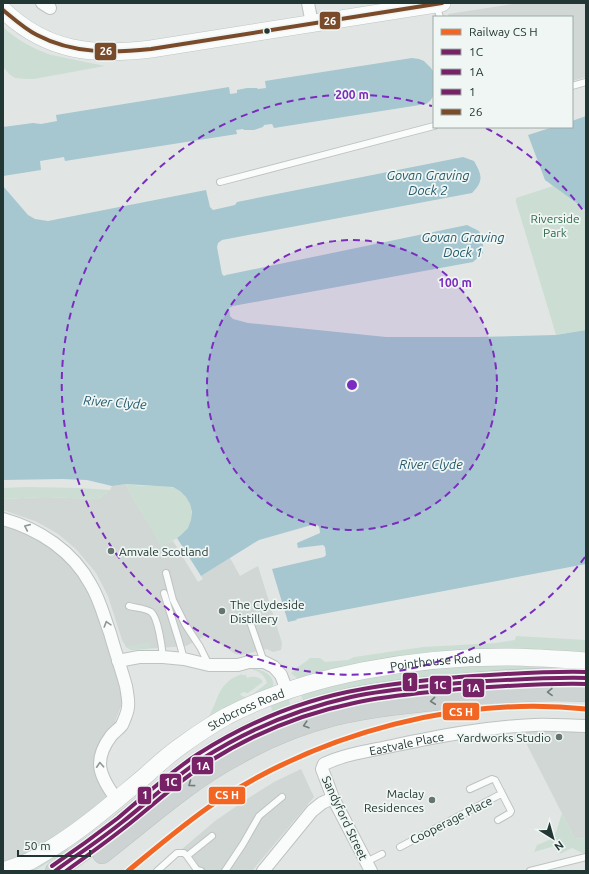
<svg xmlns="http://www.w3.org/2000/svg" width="589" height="874" font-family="Ubuntu,sans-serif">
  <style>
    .built { fill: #d0d7d4 }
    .green { fill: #ccded3 }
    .water { fill: #a6c6d0 }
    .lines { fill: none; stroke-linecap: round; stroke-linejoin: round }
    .lane-casing { stroke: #bec3c1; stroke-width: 8 }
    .street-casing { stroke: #bec3c1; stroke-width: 14 }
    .secondary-casing { stroke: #bec4c2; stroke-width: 18 }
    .primary-casing { stroke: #bcc3c1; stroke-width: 20 }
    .lane { stroke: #fafbfb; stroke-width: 6 }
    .street { stroke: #fafbfb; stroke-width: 12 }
    .secondary { stroke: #fafbfb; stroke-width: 17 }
    .primary { stroke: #cdd3d2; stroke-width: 19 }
    .bus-1-casing { stroke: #eff6f3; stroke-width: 7 }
    .bus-2-casing { stroke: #eff6f3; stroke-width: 7 }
    .bus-3-casing { stroke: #eff6f3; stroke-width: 7 }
    .bus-4-casing { stroke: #eff6f3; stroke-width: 7 }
    .bus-1 { stroke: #772166; stroke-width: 4 }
    .bus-2 { stroke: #772166; stroke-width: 4 }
    .bus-3 { stroke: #772166; stroke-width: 4 }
    .bus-4 { stroke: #7a4b2a; stroke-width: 4 }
    .rail-1-casing { stroke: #eff6f3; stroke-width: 8 }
    .rail-1 { stroke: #f26522; stroke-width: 5 }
    .oneway { stroke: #8e9997 }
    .oneway2 { stroke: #6f7d7b }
    .ring { fill: none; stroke: #7b2cbf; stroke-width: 2; stroke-dasharray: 7 5 }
    .bus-dot { fill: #223733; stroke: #eff6f3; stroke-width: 1.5 }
    .poi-dot { fill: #657471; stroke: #eff6f3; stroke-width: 1.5 }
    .labels { text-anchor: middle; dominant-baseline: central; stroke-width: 3.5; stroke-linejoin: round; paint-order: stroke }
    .park-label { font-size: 12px; fill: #31694c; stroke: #eff6f3 }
    .poi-label { font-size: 12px; fill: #223733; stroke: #eff6f3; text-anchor: start }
    .street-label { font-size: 12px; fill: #223733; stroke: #eff6f3 }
    .water-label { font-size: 13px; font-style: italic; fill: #23586b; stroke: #eff6f3 }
    .centre { fill: #7b2cbf; stroke: #eff6f3; stroke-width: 2 }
    .ring-label { font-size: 12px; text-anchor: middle; font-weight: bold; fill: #7b2cbf; stroke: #eff6f3; stroke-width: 3.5; stroke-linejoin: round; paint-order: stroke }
    .line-badge { stroke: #eff6f3; stroke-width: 1.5 }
    .badge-label { font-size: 11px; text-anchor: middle; font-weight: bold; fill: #fff }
  </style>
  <rect width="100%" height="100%" fill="#e1e6e4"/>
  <path class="built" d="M520 3H586V77L572 81V17H449L448 14Z
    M126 484 130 493 161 545 173 541 198 582 203 579 201 576 230 558 240 576 258 566 282 643 281 650 273 652 267 649 241 655 235 654 218 642 208 638 205 636 186 646 131 650 126 647 122 640 108 596 96 573 76 549 58 534 46 527 35 521 3 510V499L43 497 98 499 110 490 112 486Z
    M3 525 27 531 66 557 86 588 100 613 123 701 104 750 109 798 40 849 3 862Z
    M519 729H579V733H586V838L575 839Z
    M301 769 314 797 252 871H200L180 854 182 849 215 821 247 799 274 782Z"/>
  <path class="green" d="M3 27C14 38 37 51 52 55 69 59 87 62 105 66L34 79H26L15 78 9 74 3 67Z
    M553 186 586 210V330L556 335 516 202V198Z
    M126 484C135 485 144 486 153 486 161 486 168 486 175 488 192 495 197 519 185 532 178 539 169 542 161 546L130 493Z
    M26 487 80 488 110 490 98 499 43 497 3 499V488Z
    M516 636 586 640V655L299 679 294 676 291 673C296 667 304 664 310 658H320L325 662 348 660 354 657 423 647 496 643 515 640Z
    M149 642 148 649 131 650 126 647 133 645 134 646Z
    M472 664 585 668 304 703 301 695 289 700 291 708 273 713 271 707 272 703 361 677Z
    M253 669C262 669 276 676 273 687L203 724C205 722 207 719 209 716 220 697 217 683 242 674V675H246L247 678C253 676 259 676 263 682L248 693H246L244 692 240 694C242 696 243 697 246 697 251 696 262 687 267 683 265 676 261 672 253 670Z
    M562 813 575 839 586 838V853H582L572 848 560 854 558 845 534 852 537 845 549 840 553 836 556 832Z
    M67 846 69 850 34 871H21Z"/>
  <path class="water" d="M412 58 419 59 424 61 431 68 434 73V95L430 101 426 104 274 128 272 124 264 125 263 127 254 130H244L243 129 236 130 237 134 65 161 64 157 40 161 41 170 3 176V127L33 123 41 124 57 121 56 115 229 87 230 94 237 93V90L247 88H257L258 89 266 88 265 81Z
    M586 116V210L545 180 528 135 553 127H572V121Z
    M463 157 474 161C482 175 484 181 472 193L222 240 218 243 217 247 222 274 224 276 226 275 467 225 479 231 483 240V253L473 262 233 306 229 308 230 316 233 319 248 323 386 337H477L556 335 586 330V564L296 619 297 620 288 622 272 569 324 557 326 555 325 547 323 545 298 548 297 543 320 533C320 530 319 524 315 524L259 540 201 576 177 538 181 535 188 528 191 520 192 512 190 504 186 497 180 491 173 487 126 484 112 486 87 480 62 479 3 480V186L28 215 35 219 48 221 206 190 210 207 213 210 235 205 237 202Z"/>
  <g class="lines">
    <g class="lane-casing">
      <path id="lane" d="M436 5 440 17
        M572 86 586 82
        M220 182 434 126
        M166 573 173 600 185 624 200 647 209 665
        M164 593 179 641 184 659
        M129 606C136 608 145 608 151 612 158 617 162 647 163 657
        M249 619 264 662
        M470 789 492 779 495 780 511 811 510 813 498 820
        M400 847 501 794
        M366 862 382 854
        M157 871 177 853H184L187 856
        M201 871 197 870 187 856 212 836
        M225 871 243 844 259 816 282 797
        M530 871 586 857"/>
    </g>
    <g class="street-casing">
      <g id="street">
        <path d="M42 3 50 8"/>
        <path d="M308 3 312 24"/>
        <path d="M3 519C39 529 73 551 91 585 100 600 104 617 110 633 115 651 121 668 126 686 127 693 129 700 128 707 128 712 124 720 122 725 119 729 114 732 111 736 92 761 100 777 117 800"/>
        <path d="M118 661 139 657H163L184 659 209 665H238L249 662H264L274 667 281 675 287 691"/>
        <path d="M263 871 312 811 322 803 333 798"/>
        <path id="s1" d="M371 871 333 798 322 769 324 764C345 754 369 751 392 746 439 736 486 727 534 725 551 724 569 726 586 726"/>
      </g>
    </g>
    <g class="secondary-casing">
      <g id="secondary">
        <path d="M3 10C47 52 93 56 151 49L442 3"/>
        <path id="s2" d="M3 871C12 868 21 865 30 861 39 856 47 851 55 846 87 826 115 801 144 777 156 766 168 755 181 746 196 735 211 725 227 716 308 674 415 657 506 657 532 657 559 659 586 661"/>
      </g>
    </g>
    <g class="primary-casing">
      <path id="primary" d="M102 854C146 820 187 782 236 756 267 738 299 725 334 716 373 707 413 703 453 699 473 697 493 694 513 693 537 691 562 691 586 692
        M55 871C78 855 100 840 121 823 148 801 173 778 202 759 248 730 298 708 352 697 385 690 419 687 453 684 498 680 542 676 586 678"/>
    </g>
    <use href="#lane" class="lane"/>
    <use href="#street" class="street"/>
    <use href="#secondary" class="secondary"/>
    <use href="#primary" class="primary"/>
    <g class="bus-1-casing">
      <path id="bus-1" d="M55 871C77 855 100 840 121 823 148 802 173 778 202 759 247 730 298 709 351 697 387 689 423 687 459 683 502 680 544 677 586 678"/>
    </g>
    <g class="bus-2-casing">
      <path id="bus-2" d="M66 871C85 857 105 843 124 828 151 807 176 783 204 765 250 735 301 714 354 703 389 695 424 693 459 689 501 686 543 683 586 684"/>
    </g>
    <g class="bus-3-casing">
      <path id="bus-3" d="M52 866C74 851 96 835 118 818 144 796 169 773 198 754 248 722 305 699 363 689 395 683 427 680 459 677 501 674 544 671 586 672"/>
    </g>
    <g class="bus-4-casing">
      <path id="bus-4" d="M3 10C14 19 25 29 37 35 73 54 112 53 151 49L442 3"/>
    </g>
    <use href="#bus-1" class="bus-1"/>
    <use href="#bus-2" class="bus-2"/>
    <use href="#bus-3" class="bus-3"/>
    <use href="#bus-4" class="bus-4"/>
    <g class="rail-1-casing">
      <path id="rail-1" d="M128 871C157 847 185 823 216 802 323 732 459 696 586 709"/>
    </g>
    <use href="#rail-1" class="rail-1"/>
  </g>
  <defs><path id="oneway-chevron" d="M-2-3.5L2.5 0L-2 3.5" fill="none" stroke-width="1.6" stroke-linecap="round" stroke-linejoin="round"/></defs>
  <g class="oneway">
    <use href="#oneway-chevron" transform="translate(27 527) rotate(-156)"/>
    <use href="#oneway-chevron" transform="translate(107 624) rotate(-107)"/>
    <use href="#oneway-chevron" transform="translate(100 765) rotate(-93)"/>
  </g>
  <g class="oneway2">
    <use href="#oneway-chevron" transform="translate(550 692) rotate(179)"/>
    <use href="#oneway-chevron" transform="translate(433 701) rotate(174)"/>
    <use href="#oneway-chevron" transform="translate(306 725) rotate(163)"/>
    <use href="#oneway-chevron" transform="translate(191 784) rotate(144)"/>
  </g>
  <circle cx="352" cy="385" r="145" fill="#7b2cbf" fill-opacity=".12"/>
  <g class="ring">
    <circle cx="352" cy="385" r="145"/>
    <path d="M585 557A290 290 0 1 1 432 106M486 128A290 290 0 0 1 585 213"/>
  </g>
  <circle class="bus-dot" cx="267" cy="31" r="3.5"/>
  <g class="poi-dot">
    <circle cx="111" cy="551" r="4"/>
    <circle cx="222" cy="611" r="4"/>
    <circle cx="559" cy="737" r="4"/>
    <circle cx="432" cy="800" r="4"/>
  </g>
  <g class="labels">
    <g class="park-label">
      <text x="555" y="218">Riverside<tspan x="555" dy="14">Park</tspan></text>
    </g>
    <g class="poi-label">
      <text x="119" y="551">Amvale Scotland</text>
      <text x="230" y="604">The Clydeside<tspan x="230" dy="14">Distillery</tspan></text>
      <text x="551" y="737" text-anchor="end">Yardworks Studio</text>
      <text x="424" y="793" text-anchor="end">Maclay<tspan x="424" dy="14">Residences</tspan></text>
    </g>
    <g class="street-label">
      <text stroke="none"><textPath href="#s2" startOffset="491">Pointhouse Road</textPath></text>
      <text stroke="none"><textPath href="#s2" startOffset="294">Stobcross Road</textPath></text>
      <text stroke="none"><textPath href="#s1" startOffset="204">Eastvale Place</textPath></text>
      <text transform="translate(345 818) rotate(65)">Sandyford Street</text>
      <text transform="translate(451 820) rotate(-27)">Cooperage Place</text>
    </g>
    <g class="water-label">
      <text x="428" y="175">Govan Graving<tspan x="428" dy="15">Dock 2</tspan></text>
      <text x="463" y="237">Govan Graving<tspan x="463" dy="15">Dock 1</tspan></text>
      <text transform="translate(115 402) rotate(4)">River Clyde</text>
      <text x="431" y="464">River Clyde</text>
    </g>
  </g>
  <circle cx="352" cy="385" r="6" class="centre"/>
  <g class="ring-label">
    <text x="352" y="99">200 m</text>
    <text x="455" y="287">100 m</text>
  </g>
  <g class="line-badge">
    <rect x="319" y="11" width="22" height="19" rx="4" fill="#7a4b2a"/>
    <rect x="94" y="42" width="23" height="19" rx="4" fill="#7a4b2a"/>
    <rect x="402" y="672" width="16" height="20" rx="4" fill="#772166"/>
    <rect x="429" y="675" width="23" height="20" rx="4" fill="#772166"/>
    <rect x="462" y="678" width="23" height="20" rx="4" fill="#772166"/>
    <rect x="442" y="702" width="38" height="19" rx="4" fill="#f26522"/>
    <rect x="191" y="756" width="23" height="19" rx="4" fill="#772166"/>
    <rect x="159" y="773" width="23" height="19" rx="4" fill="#772166"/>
    <rect x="137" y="786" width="15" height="19" rx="4" fill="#772166"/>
    <rect x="208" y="786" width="38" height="19" rx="4" fill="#f26522"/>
  </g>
  <g class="badge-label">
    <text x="330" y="25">26</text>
    <text x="106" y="55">26</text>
    <text x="410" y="686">1</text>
    <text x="440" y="689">1C</text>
    <text x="473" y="692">1A</text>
    <text x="461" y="716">CS H</text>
    <text x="203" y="770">1A</text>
    <text x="171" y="786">1C</text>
    <text x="145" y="799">1</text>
    <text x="227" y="799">CS H</text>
  </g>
  <rect width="589" height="874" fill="none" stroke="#223733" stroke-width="8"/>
  <rect x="433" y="16" width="140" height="112" fill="#eff6f3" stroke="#9daaa6"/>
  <rect x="441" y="29" width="20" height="6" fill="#f26522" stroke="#9daaa6"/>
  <text x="469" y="36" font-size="12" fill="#223733">Railway CS H</text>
  <rect x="441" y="49" width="20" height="6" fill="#772166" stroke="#9daaa6"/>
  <text x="469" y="56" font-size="12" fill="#223733">1C</text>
  <rect x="441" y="69" width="20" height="6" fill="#772166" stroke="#9daaa6"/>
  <text x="469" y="76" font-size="12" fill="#223733">1A</text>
  <rect x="441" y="89" width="20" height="6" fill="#772166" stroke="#9daaa6"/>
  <text x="469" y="96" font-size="12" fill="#223733">1</text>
  <rect x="441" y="109" width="20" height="6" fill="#7a4b2a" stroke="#9daaa6"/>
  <text x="469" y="116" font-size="12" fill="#223733">26</text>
  <g transform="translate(553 838) rotate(143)" stroke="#eff6f3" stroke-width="3" paint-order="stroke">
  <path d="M0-3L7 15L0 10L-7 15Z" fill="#223733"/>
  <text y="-6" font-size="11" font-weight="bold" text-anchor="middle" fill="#223733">N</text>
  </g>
  <path d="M18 850v6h72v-6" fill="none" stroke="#223733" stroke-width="2"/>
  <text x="24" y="850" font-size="12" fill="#223733" stroke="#eff6f3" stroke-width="3" paint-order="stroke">50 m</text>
</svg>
